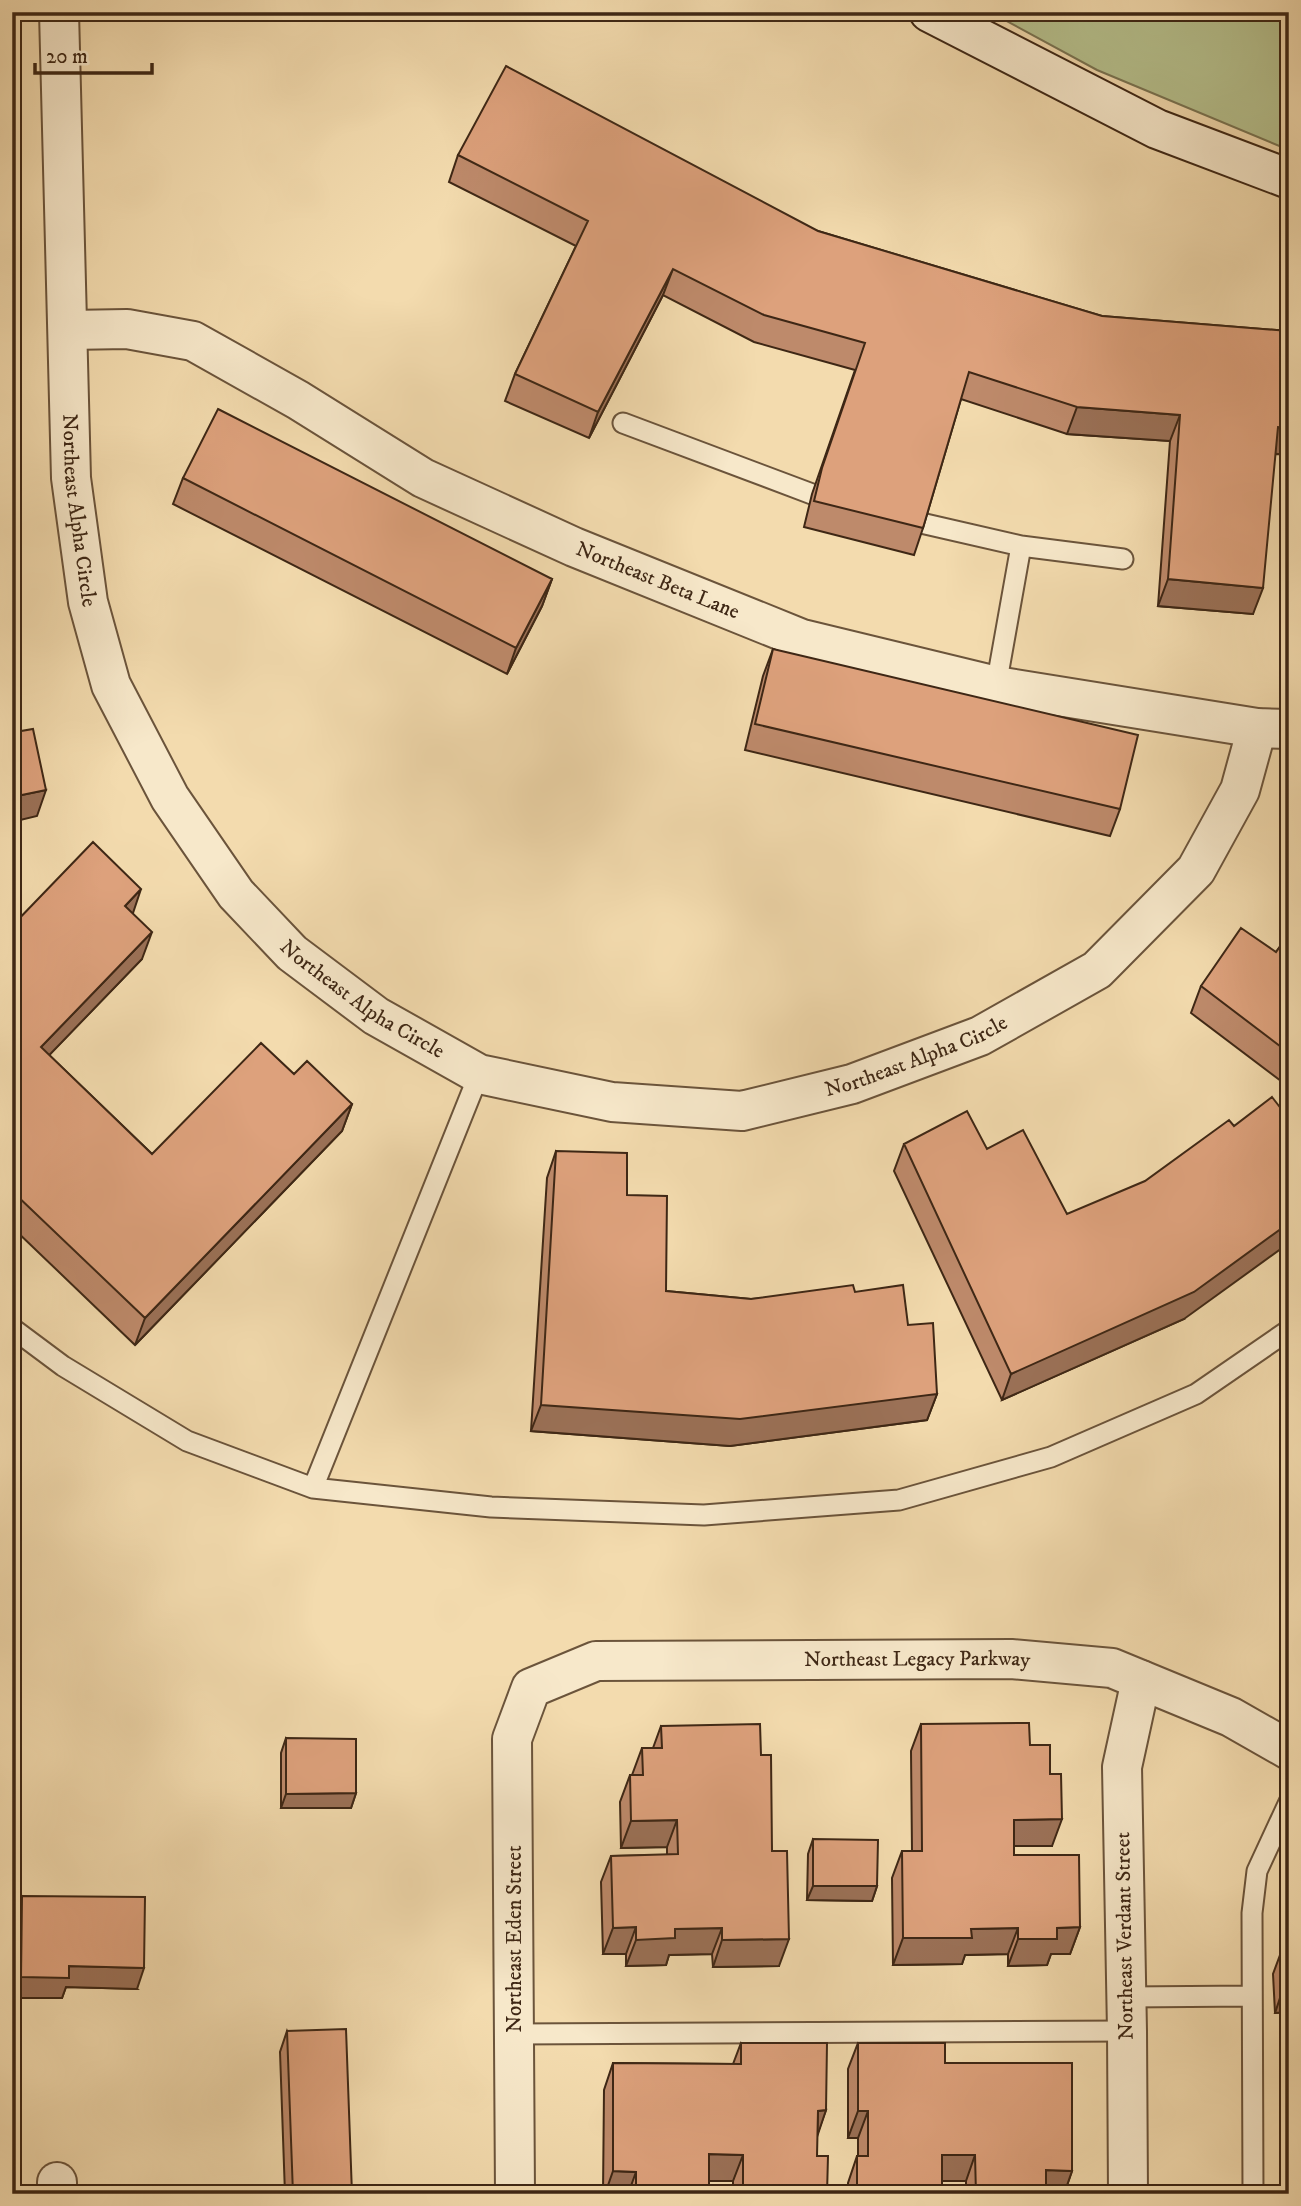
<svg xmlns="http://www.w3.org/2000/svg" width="1301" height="2206" font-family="'IM FELL DW Pica',serif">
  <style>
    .green { fill: #b6c18e; stroke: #7a7452; stroke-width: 2 }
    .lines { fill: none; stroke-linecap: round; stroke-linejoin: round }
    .lane-casing { stroke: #6b543b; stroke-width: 23 }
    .street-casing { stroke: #6b543b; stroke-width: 42 }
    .secondary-casing { stroke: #3e2715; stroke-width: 42 }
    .lane { stroke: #f7e8ca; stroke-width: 19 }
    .street { stroke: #f7e8ca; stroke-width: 38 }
    .secondary { stroke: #f7e8ca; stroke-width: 38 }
    .wall { fill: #be8a6b; stroke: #3e2715; stroke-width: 2 }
    .shaded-wall { fill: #9b7157; stroke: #3e2715; stroke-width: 2 }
    .building { fill: #dda17c; stroke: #3e2715; stroke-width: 2 }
    .labels { text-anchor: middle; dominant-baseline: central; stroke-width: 7; stroke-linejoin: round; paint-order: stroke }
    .street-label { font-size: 21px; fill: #3e2715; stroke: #f7e8ca }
  </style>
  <rect width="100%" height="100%" fill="#f3dbae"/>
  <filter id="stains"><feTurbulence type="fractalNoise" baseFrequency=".00286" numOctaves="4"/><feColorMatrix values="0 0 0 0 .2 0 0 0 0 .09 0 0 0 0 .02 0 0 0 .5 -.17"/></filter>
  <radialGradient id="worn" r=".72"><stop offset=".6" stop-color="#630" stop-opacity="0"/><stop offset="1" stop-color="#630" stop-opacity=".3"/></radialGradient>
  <path class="green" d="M990 12H1289V150L1097 70Z"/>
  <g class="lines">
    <g class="lane-casing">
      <path id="lane" d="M623 423 812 494
        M921 523 1021 546 996 686
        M1021 546 1123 559
        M12 1328 63 1366 187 1441 313 1488 479 1074
        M313 1488 491 1507 704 1515 899 1500 1051 1457 1196 1394 1289 1330
        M1127 1997 1252 1996
        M515 2034 1127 2031
        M1253 2194 1252 1913 1257 1871 1289 1802"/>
    </g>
    <g class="street-casing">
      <g id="street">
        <path id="s1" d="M59 12 71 478 88 602 111 685 170 798 236 894 292 953 376 1016 479 1074 612 1102 742 1111 852 1084 980 1036 1097 970 1196 870 1240 790 1257 728"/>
        <path id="s2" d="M69 330 127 329 193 341 298 400 423 478 574 547 802 639 996 686 1257 728 1289 729"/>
        <path d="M57 2194V2182"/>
        <path id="s3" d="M515 2194 512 1739 531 1688 596 1661 1011 1659 1112 1668 1231 1717 1289 1750"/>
        <path d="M1128 2194 1127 2031 1122 1767 1141 1680"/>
      </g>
    </g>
    <g class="secondary-casing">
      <path id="secondary" d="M929 12 1157 129 1289 179"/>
    </g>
    <use href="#lane" class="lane"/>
    <use href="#street" class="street"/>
    <use href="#secondary" class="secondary"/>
  </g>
  <path class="wall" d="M458 155 818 231 1102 316 1289 331V455L1275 454 1253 614 1158 606 1170 441 1067 434 961 399 923 528 914 555 804 527 812 494 855 370 754 342 663 295 589 438 505 401 515 374 576 246 449 182Z
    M183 478 552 579 542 606 507 674 173 504Z
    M773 649 1120 809 1110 836 745 750 763 676Z
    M132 914 142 959 49 1055 152 1154 294 1074 352 1104 342 1131 135 1345 12 1227V926Z
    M1289 934V1087L1191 1013 1201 986 1276 952Z
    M904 1144 987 1149 1067 1214 1184 1319 1002 1400 894 1171Z
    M556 1151 627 1195 666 1291 751 1299 855 1292 908 1325 937 1394 927 1420 730 1446 531 1431 547 1178Z
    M921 1724 1030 1745 1050 1774 1052 1846H1014V1855L1080 1927 1070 1954H1051L1047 1965 1008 1966V1954L965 1955 962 1964 893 1965 892 1878 902 1851H912L911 1751Z
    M661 1726 761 1755 772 1851 779 1966 713 1967 712 1954 669 1955 666 1965 626 1966V1954H603L601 1882 611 1856 667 1855V1847L621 1848 620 1802 630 1775H632L642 1748H653Z
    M286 1738 356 1793 351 1808H281V1753Z
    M813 1839 877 1886 872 1901 807 1900 808 1854Z
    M22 1896 137 1989 66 1987 62 1998H14L15 1916Z
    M1283 1947H1289V2012L1275 2013 1273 1974Z
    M287 2031 352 2194H285L280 2052Z
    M741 2043 826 2110 817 2135V2156L827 2194H733V2181H709V2194H603L604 2090 613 2063 733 2064Z
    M858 2043 945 2063 1072 2171 1064 2194H966V2181H942V2194H848V2183L857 2156H858V2138H848V2069Z"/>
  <path class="shaded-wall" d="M673 269 663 295 589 438 598 412Z
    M1077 407 1180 415 1170 441 1067 434Z
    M1278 427 1289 428V455L1268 453Z
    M552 579 542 606 507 674 516 648Z
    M1168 579 1263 588 1253 614 1158 606Z
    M46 790 37 816 12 822V797Z
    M141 889 132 916 125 906Z
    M152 932 142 959 31 1074 41 1047Z
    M352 1104 342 1131 135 1345 145 1318Z
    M1289 1223V1243L1184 1319 1002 1400 1011 1374Z
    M937 1394 927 1420 730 1446 531 1431 541 1405Z
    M356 1793 351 1808H281L286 1794Z
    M1062 1819 1052 1846H1004L1014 1820Z
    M677 1820 667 1847 621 1848 631 1821Z
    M813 1886H877L872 1901 807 1900Z
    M636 1927 626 1954H603L613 1928Z
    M1080 1927 1070 1954H1051L1047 1965 1008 1966 1018 1939 1057 1928Z
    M722 1928 712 1954 669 1955 666 1965 626 1966 636 1940 675 1929Z
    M1018 1928 1008 1954 965 1955 962 1964 893 1965 903 1938 971 1929Z
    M789 1939 779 1966 713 1967 722 1940Z
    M69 1966 144 1968 137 1989 66 1987 62 1998H14L21 1977Z
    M1284 1986H1289V2012L1275 2013Z
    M826 2110 817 2137 818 2111Z
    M858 2111H868L858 2138H848Z
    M709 2154 743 2155 733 2181H700Z
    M942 2155H975L966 2181H932Z
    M1046 2170 1072 2171 1064 2194H1038Z
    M613 2171 636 2172 628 2194H605Z"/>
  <path class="building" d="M506 66 818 231 1102 316 1289 331V428L1278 427 1263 588 1168 579 1180 415 1077 407 969 372 923 528 814 501 822 468 865 343 764 315 673 269 598 412 515 374 588 221 458 155Z
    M218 409 552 579 516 648 183 478Z
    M773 649 1138 735 1120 809 755 724Z
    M12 721 15 732 33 729 46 790 12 797Z
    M93 842 141 889 125 906 152 932 41 1047 152 1154 261 1043 294 1074 307 1061 352 1104 145 1318 12 1191V926Z
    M1241 928 1276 952 1289 934V1053L1201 986Z
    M1272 1097 1289 1119V1223L1194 1292 1011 1374 904 1144 967 1111 987 1149 1023 1130 1067 1214 1145 1181 1229 1120 1234 1126Z
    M556 1151 627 1153V1195L667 1196 666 1291 751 1299 853 1285 855 1292 903 1285 908 1325 933 1323 937 1394 740 1419 541 1405Z
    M1029 1723 1030 1745H1050V1774H1061L1062 1819 1014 1820V1855H1079L1080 1927 1057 1928V1939H1018V1928L971 1929 972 1938H903L902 1851H922L921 1724Z
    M760 1724 761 1755H771L772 1851H787L789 1939 722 1940V1928L675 1929V1938L636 1940V1927L613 1928 611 1856 678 1854 677 1820 631 1821 630 1775H643L642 1748H662L661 1726Z
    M286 1738 356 1739V1793L286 1794Z
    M813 1839 878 1840 877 1886H813Z
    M22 1896 145 1897 144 1968 69 1966V1978L21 1977Z
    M1283 1947H1289V1986H1284Z
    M346 2029 352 2194H293L287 2031Z
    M741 2043H827L826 2110 818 2111 817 2156H828L827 2194H743V2155L709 2154V2194H636V2172L613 2171V2063L741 2064Z
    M858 2043H945V2063H1072V2171L1046 2170V2194H976L975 2155H942V2194H857V2156H868V2111H858Z"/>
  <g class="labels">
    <g class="street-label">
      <text stroke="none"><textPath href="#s1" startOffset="499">Northeast Alpha Circle</textPath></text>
      <text stroke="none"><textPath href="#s2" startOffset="649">Northeast Beta Lane</textPath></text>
      <text stroke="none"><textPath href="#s1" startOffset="1087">Northeast Alpha Circle</textPath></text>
      <text stroke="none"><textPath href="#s1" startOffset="1675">Northeast Alpha Circle</textPath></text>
      <text stroke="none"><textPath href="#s3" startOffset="901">Northeast Legacy Parkway</textPath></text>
      <text transform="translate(1125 1936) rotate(-91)">Northeast Verdant Street</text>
      <text transform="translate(515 1939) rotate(-90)">Northeast Eden Street</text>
    </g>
  </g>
  <rect width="1301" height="2206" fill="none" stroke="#f3dbae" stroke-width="42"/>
  <rect x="14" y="14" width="1273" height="2178" fill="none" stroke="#3e2715" stroke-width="3.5"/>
  <rect x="21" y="21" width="1259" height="2164" fill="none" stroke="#3e2715" stroke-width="2"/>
  <path d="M35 63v10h117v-10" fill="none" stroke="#3e2715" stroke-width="3.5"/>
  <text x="46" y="63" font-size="21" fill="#3e2715" stroke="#f7e8ca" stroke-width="5" paint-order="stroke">20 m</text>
  <rect width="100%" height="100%" filter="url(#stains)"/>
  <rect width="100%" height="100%" fill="url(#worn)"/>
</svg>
